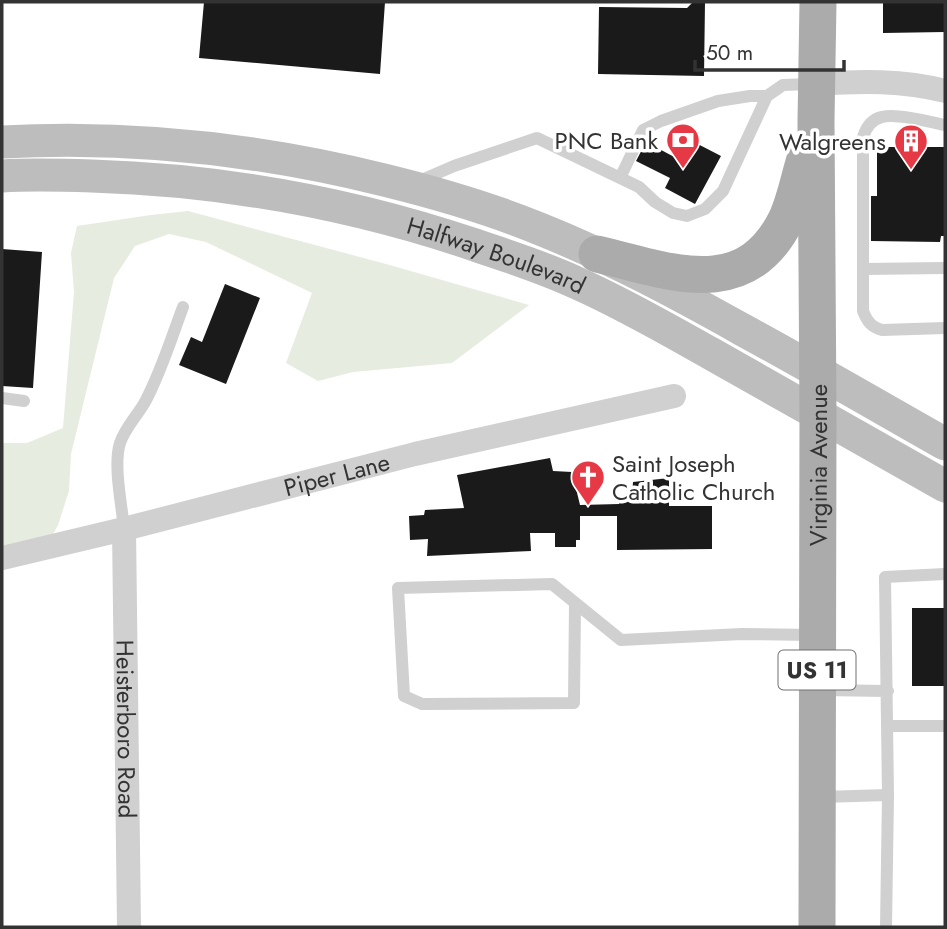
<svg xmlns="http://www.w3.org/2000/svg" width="947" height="929" font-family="Jost,sans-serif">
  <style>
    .green { fill: #e6ecdf }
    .building { fill: #1a1a1a }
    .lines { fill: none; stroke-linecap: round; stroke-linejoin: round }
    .lane { stroke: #d0d0d0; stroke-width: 12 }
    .street { stroke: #d0d0d0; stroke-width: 24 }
    .secondary { stroke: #bdbdbd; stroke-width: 33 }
    .primary { stroke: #ababab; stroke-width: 37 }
    .labels { text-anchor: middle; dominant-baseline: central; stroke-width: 7; stroke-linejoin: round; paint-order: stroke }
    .shield { fill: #fff; stroke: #707070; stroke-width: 2 }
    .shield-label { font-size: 23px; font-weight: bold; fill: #333 }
    .poi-label { font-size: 24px; fill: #333; stroke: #fff; text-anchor: end }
    .street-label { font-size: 24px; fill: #333; stroke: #fff }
  </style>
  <rect width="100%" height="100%" fill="#fff"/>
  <path class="green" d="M188 211 386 264 529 305 452 363 353 372 318 381 286 363 312 293 206 242 169 234 135 246 114 278 71 454 69 491 58 525 50 540 2 553V443H27L63 428 74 292 71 253 77 226 151 215Z"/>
  <path class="building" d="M204 2H385L380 74 199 58Z
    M693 2H705L704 76 598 74 599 7 687 8Z
    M883 2H945V32L883 33Z
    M690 140 721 156 695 204 665 188 670 178 636 161 646 142 680 160Z
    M877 147H945V236H941L940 242 871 241V196H877Z
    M2 249 42 252 33 388 2 386Z
    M225 284 260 298 226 384 179 365 191 337 202 342Z
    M550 458 553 471 572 472 580 505 619 504 620 497 632 496 633 482 669 478V506H712V549L617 550V516H580V540H576V547H555V533H530L531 551 427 556 428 539 410 540 409 516 424 515 425 510 464 508 457 475Z
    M912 608H945V686H912Z"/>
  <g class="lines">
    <path class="lane" d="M945 125C931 122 896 113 882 117 872 119 866 128 863 137V311C867 321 871 327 882 330L945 328
      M620 178 643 130 661 121 718 101 750 96H767
      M417 182 454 166 537 138 639 187 655 202 673 213 687 216 705 209 723 191 767 96 783 85 812 84
      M863 269 945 268
      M2 398 24 401
      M124 529C122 506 113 465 120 443 125 428 137 416 145 402 161 372 171 339 183 307
      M575 603 574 703 422 704 404 696 398 588 552 584 621 640 742 634 814 635
      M821 690 888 691
      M888 726H945
      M821 797 888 795 885 577 945 574
      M886 927 888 795"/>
    <g class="street">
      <path d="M817 84C860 81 903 80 945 91"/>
      <path id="s1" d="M124 529 129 927"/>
      <path id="s2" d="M2 558 124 529 415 454 674 396"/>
    </g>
    <g class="secondary">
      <path d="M2 142C130 135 259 149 384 180 437 193 489 208 540 229 610 257 677 293 743 330 811 367 878 406 945 444"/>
      <path id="s3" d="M2 176C32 174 62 175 92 176 223 180 351 203 475 245 510 257 546 268 579 284 624 304 667 329 710 353 789 397 866 442 945 486"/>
    </g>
    <g class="primary">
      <path d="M597 254C667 270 744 304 786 220 795 201 799 178 805 159"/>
      <path id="s4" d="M817 927 818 413 816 121 818 2"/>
    </g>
  </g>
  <defs>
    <g id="bank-pin" transform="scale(1.75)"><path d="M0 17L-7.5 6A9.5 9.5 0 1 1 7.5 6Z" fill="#e63946" stroke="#fff"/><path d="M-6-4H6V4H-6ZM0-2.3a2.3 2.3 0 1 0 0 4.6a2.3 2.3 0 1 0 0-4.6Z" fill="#fff"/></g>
    <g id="building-pin" transform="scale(1.75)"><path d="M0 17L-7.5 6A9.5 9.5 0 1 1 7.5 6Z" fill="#e63946" stroke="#fff"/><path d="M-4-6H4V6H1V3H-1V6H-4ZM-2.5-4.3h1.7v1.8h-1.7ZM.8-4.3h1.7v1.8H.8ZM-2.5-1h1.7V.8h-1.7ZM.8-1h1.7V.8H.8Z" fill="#fff"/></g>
    <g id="church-pin" transform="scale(1.75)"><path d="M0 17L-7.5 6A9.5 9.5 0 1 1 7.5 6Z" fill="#e63946" stroke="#fff"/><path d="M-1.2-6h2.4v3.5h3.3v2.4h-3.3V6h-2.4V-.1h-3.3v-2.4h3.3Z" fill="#fff"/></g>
  </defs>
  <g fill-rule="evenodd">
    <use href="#bank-pin" x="683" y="140"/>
    <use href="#building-pin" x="911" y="141"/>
    <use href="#church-pin" x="588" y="477"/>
  </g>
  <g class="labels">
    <rect class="shield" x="778.5" y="650.5" width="77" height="39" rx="5"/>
    <g class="shield-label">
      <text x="817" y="670">US 11</text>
    </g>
    <g class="poi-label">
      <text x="658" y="140">PNC Bank</text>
      <text x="886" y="141">Walgreens</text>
      <text x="612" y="463" text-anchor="start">Saint Joseph<tspan x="612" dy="28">Catholic Church</tspan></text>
    </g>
    <g class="street-label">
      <text stroke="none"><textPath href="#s3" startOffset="504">Halfway Boulevard</textPath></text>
      <text stroke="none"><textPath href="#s4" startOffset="462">Virginia Avenue</textPath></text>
      <text stroke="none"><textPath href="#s2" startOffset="345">Piper Lane</textPath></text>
      <text stroke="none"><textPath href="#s1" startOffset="200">Heisterboro Road</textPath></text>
    </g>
  </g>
  <rect width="947" height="929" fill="none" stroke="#333333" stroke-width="7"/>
  <path d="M695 60v10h149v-10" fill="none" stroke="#333333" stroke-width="3.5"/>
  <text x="706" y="60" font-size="21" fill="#333333" stroke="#ffffff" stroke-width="5" paint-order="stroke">50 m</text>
</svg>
